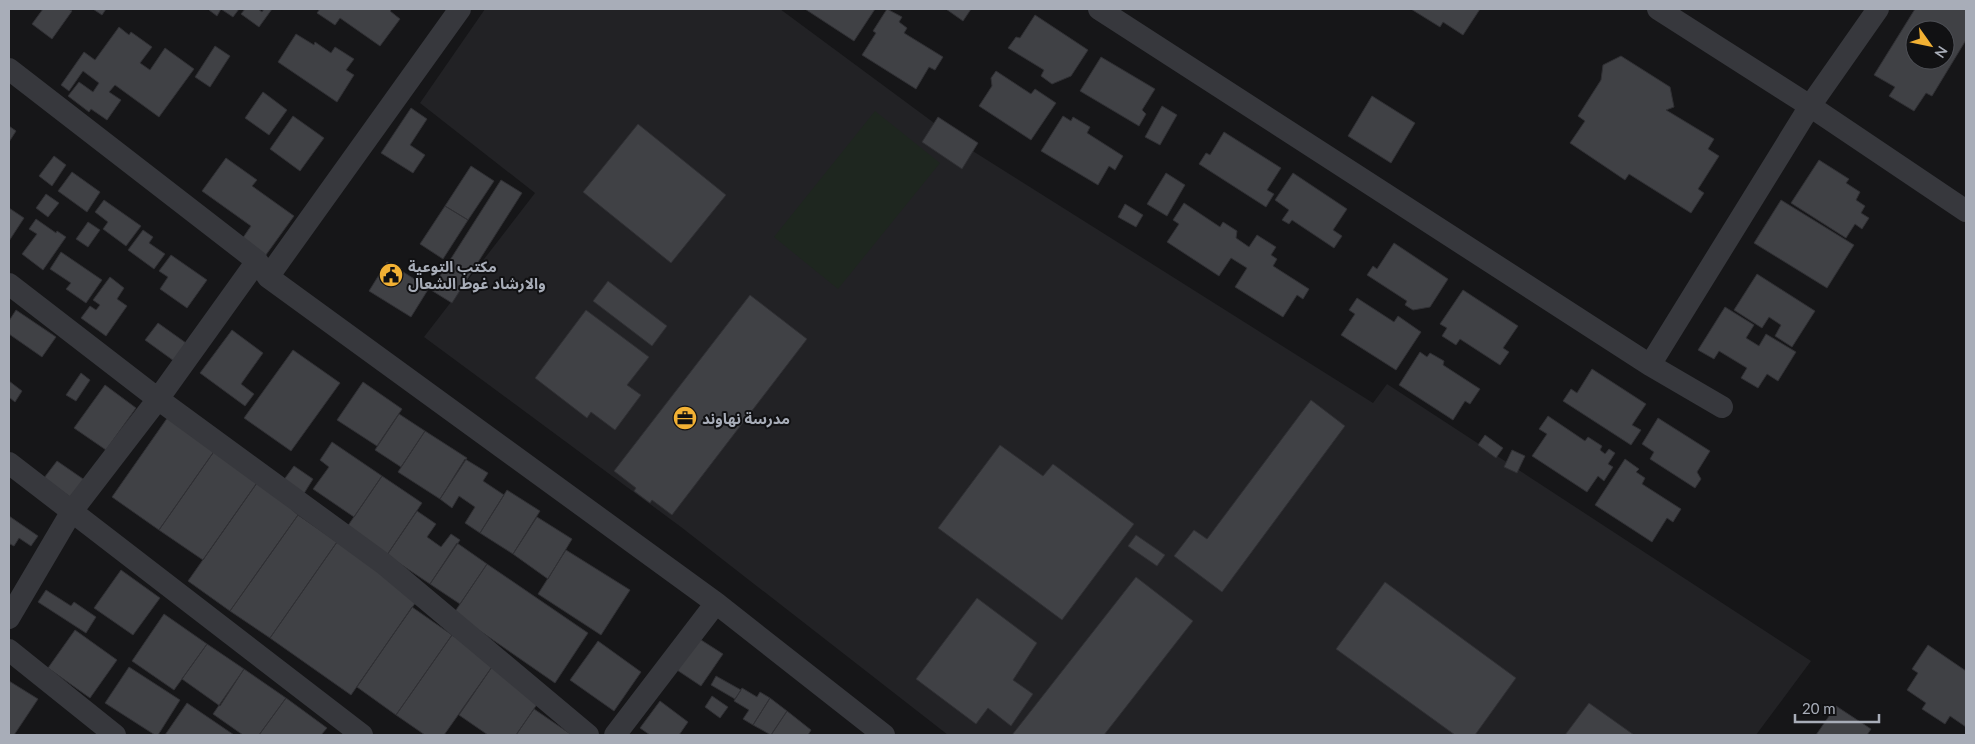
<svg xmlns="http://www.w3.org/2000/svg" width="1975" height="744" font-family="Lato,'Noto Sans Arabic',sans-serif">
  <style>
    .built { fill: #222225 }
    .green { fill: #1e261f }
    .building { fill: #404145; stroke: #303034; fill-rule: evenodd }
    .lines { fill: none; stroke-linecap: round; stroke-linejoin: round }
    .street { stroke: #37383d; stroke-width: 22 }
    .labels { text-anchor: middle; dominant-baseline: central; stroke-width: 4; stroke-linejoin: round; paint-order: stroke }
    .poi-label { font-size: 15px; font-weight: bold; fill: #a8adb8; stroke: #111113; text-anchor: start }
  </style>
  <rect width="100%" height="100%" fill="#161618"/>
  <path class="built" d="M485 9H780L968 148 1373 403 1387 384 1811 661 1756 735H948L681 527 424 337 535 193 420 103Z"/>
  <path class="green" d="M875 111 940 163 838 289 774 237Z"/>
  <path class="building" d="M43 9H68L72 11 52 39 32 24Z
    M93 9H106L102 15Z
    M210 9H239L233 17 221 9 217 16 209 10Z
    M245 9H258L262 12 264 9H272L259 27 241 14Z
    M320 9H392L390 11 400 19 380 46 340 18 335 25 317 13Z
    M805 9H875L854 41Z
    M887 9 902 17 899 22 907 28 904 33 943 57 935 70 929 67 916 89 862 55 876 33 873 31Z
    M946 9H971L963 21Z
    M1411 9H1480L1463 35 1443 22 1440 27Z
    M1915 9H1966V40L1932 96 1926 93 1914 111 1889 96 1895 87 1874 75ZM1915 30H1945V60H1915Z
    M1035 15 1088 50 1071 76 1052 84 1041 76 1044 70 1008 48 1016 37 1020 38Z
    M119 27 129 35 131 32 152 47 140 63 150 70 165 48 194 69 159 117 115 85 109 92 121 100 107 120 91 109 89 112 68 96 79 82 93 92 99 83 83 71 69 91 61 85 84 52 95 60Z
    M296 34 314 45 315 42 331 53 335 47 354 59 346 70 354 75 337 102 278 62Z
    M215 46 230 56 210 87 195 77Z
    M1621 56 1670 87 1674 107 1666 110 1714 139 1708 149 1719 156 1698 189 1704 193 1691 213 1629 174 1625 180 1570 143 1585 121 1578 116 1601 80 1603 65Z
    M1101 57 1155 89 1142 110 1146 114 1139 126 1080 91Z
    M996 71 1031 94 1035 89 1056 103 1031 140 979 106 992 86 991 78Z
    M263 92 287 110 269 135 245 118Z
    M1372 96 1415 123 1391 163 1348 136Z
    M1162 106 1177 115 1160 145 1145 137Z
    M411 108 427 119 410 145 425 155 413 173 381 153Z
    M293 116 324 138 300 171 270 149Z
    M1063 116 1071 121 1073 117 1090 127 1087 133 1123 156 1115 170 1109 166 1098 185 1041 151Z
    M938 117 978 143 962 169 922 142Z
    M638 124 726 195 671 263 583 192Z
    M9 126 16 131 9 142Z
    M1224 132 1281 168 1267 190 1274 194 1266 207 1199 164 1206 153 1210 155Z
    M54 156 66 165 52 186 39 176Z
    M226 158 257 180 252 186 294 216 263 259 240 242 251 226 202 191Z
    M1819 160 1849 179 1846 183 1860 192 1856 200 1865 206 1861 213 1869 218 1862 229 1855 224 1846 238 1791 203Z
    M471 166 494 181 468 220 445 206Z
    M72 172 100 192 87 212 58 191Z
    M1166 173 1185 185 1167 216 1147 204Z
    M1293 173 1347 209 1333 230 1342 236 1334 248 1292 220 1289 224 1282 220 1289 210 1275 200Z
    M501 180 522 193 452 303 431 290Z
    M46 194 59 203 48 217 36 208Z
    M104 200 141 226 126 246 103 229 108 222 95 212Z
    M1781 200 1854 245 1827 288 1754 243Z
    M1184 203 1220 227 1223 222 1237 231 1236 238 1249 247 1257 235 1276 247 1271 255 1277 259 1273 266 1309 289 1303 299 1297 295 1283 317 1235 287 1247 268 1231 258 1219 276 1167 242 1179 224 1173 220Z
    M1125 204 1143 215 1136 227 1118 217Z
    M445 206 468 220 443 259 420 244Z
    M9 208 24 218 9 241Z
    M36 219 56 233 57 231 66 237 43 270 22 254 37 234 29 229Z
    M88 222 100 230 88 247 76 239Z
    M143 230 153 237 149 243 165 254 154 269 128 250Z
    M1394 243 1448 279 1430 307 1413 310 1405 305 1407 301 1367 275 1373 266 1377 269Z
    M61 252 102 280 86 303 66 289 71 283 50 269Z
    M171 255 207 280 187 308 160 289 168 277 159 271Z
    M387 262 429 288 411 317 369 291Z
    M1757 274 1815 311 1792 347 1775 336 1781 325 1769 317 1762 328 1734 310Z
    M110 277 124 288 117 299 127 306 106 336 81 318 90 306 96 310 100 305 93 300Z
    M608 281 667 326 652 346 593 301Z
    M1463 290 1518 326 1503 348 1509 352 1500 365 1460 339 1456 345 1442 336 1447 328 1440 324Z
    M750 295 807 339 672 515 652 500 650 503 634 491 636 488 614 471Z
    M1357 298 1394 322 1398 316 1421 332 1396 370 1341 335 1355 314 1349 310Z
    M1725 307 1754 325 1746 338 1759 346 1766 334 1796 352 1778 381 1767 374 1758 388 1741 378 1747 368 1719 351 1714 359 1698 350Z
    M16 310 56 337 42 357 9 334V321Z
    M586 310 649 357 627 385 641 395 615 430 591 412 587 418 535 378Z
    M158 323 186 343 174 361 145 340Z
    M232 330 263 353 241 384 254 394 245 406 200 373Z
    M293 350 340 383 291 451 244 418Z
    M1420 352 1427 357 1430 353 1444 361 1443 365 1480 389 1470 404 1465 401 1453 420 1399 385Z
    M1592 369 1646 404 1632 425 1641 430 1631 445 1563 401 1571 389 1577 393Z
    M81 373 90 380 76 401 66 395Z
    M9 381 22 391 15 402 10 398 9 399Z
    M363 382 402 409 377 446 337 420Z
    M105 385 136 408 106 450 74 428Z
    M1311 400 1345 426 1222 592 1174 556 1194 530 1207 539Z
    M399 414 425 431 401 467 375 450Z
    M1548 416 1585 441 1588 437 1602 446 1600 450 1605 454 1609 449 1615 453 1608 464 1613 467 1604 481 1598 476 1587 492 1532 456 1547 434 1539 429Z
    M168 417 215 450 159 530 112 497Z
    M1658 418 1710 451 1697 472 1701 479 1695 488 1650 459 1654 452 1642 444Z
    M425 431 467 458 440 499 398 472Z
    M1485 435 1503 448 1496 458 1478 445Z
    M332 442 382 476 354 517 313 489 329 467 320 460Z
    M1000 445 1043 476 1053 464 1134 524 1062 620 938 528Z
    M215 450 259 480 203 560 159 530Z
    M1512 450 1525 456 1517 473 1504 467Z
    M465 459 488 473 483 481 504 495 480 533 465 523 475 507 459 496 452 508 440 499Z
    M1625 459 1639 469 1636 472 1645 478 1642 484 1681 509 1673 522 1667 518 1652 542 1595 505Z
    M57 461 86 481 73 499 44 478Z
    M294 466 313 479 303 495 283 481Z
    M382 476 422 503 387 555 347 527Z
    M259 480 298 515 230 611 188 581Z
    M507 490 540 511 513 554 480 533Z
    M417 511 436 524 427 537 441 547 451 534 460 540 430 584 387 555Z
    M298 515 337 542 270 638 230 611Z
    M9 516 38 536 31 546 19 538 14 546 10 544 9 546Z
    M537 517 572 539 548 579 513 554Z
    M1136 535 1165 555 1157 566 1128 546Z
    M337 542 418 599 351 695 270 638Z
    M457 543 487 564 460 604 430 584Z
    M566 550 630 590 601 635 538 594Z
    M487 564 588 633 555 683 454 613Z
    M121 570 160 598 133 635 94 608Z
    M1136 577 1193 621 1104 735H1012Z
    M1385 582 1516 678 1475 735H1455L1336 649Z
    M46 590 71 606 74 602 96 617 86 633 38 602Z
    M977 598 1037 643 1013 680 1033 694 1011 726 988 708 976 724 916 679Z
    M412 607 452 635 396 715 357 687Z
    M164 614 207 644 174 690 132 661Z
    M75 630 117 660 90 698 48 668Z
    M452 635 494 664 444 735H425L396 715Z
    M698 638 723 654 701 686 677 670Z
    M598 641 641 672 614 711 570 680Z
    M207 644 244 669 220 706 182 679Z
    M1928 645 1966 671V727L1950 716 1945 724 1922 709 1926 703 1907 690 1918 673 1912 669Z
    M494 664 542 697 516 735H488L459 715Z
    M129 667 180 700 158 735H155L105 703Z
    M244 669 286 698 259 735H243L213 714Z
    M716 676 741 690 735 699 711 685Z
    M9 681 38 699 14 735H9Z
    M742 688 757 697 760 692 770 698 753 725 743 719 749 710 734 701Z
    M712 696 728 707 720 718 705 707Z
    M286 698 327 728 321 735H259Z
    M770 698 787 711 771 735 753 725Z
    M660 701 688 722 679 735H650L640 728Z
    M187 703 234 735H165Z
    M1589 703 1634 735H1565Z
    M1836 706 1871 729 1867 735H1816Z
    M534 709 572 735H516Z
    M787 711 811 730 808 735H771Z"/>
  <g class="lines">
    <path class="street" d="M1099 9 1650 365 1722 407
      M1658 9 1810 106 1966 211
      M9 69 257 261 268 277 716 603 884 735
      M268 277 460 9
      M9 284 158 399 384 564 588 735
      M1650 365 1810 106 1878 9
      M9 463 362 735
      M9 618 72 511 158 399 257 261
      M9 650 115 735
      M615 735 716 603"/>
  </g>
  <defs>
    <g id="civic-disc" transform="scale(1.25)"><circle r="9.5" fill="#f2b134" stroke="#111113"/><path d="M-.6-6.5H3V-4.5H.6V-3L4-1V1h2V6H-6V1h2V-1L-.6-3ZM-1.2 2.5V6h2.4V2.5Z" fill="#111"/></g>
    <g id="office-disc" transform="scale(1.25)"><circle r="9.5" fill="#f2b134" stroke="#111113"/><path d="M-6-3h4V-5.5h4V-3h4V5H-6ZM-1-4.5V-3h2v-1.5ZM-6 0V1H6V0Z" fill="#111"/></g>
  </defs>
  <g fill-rule="evenodd">
    <use href="#civic-disc" x="391" y="275"/>
    <use href="#office-disc" x="685" y="418"/>
  </g>
  <g class="labels">
    <g class="poi-label">
      <text x="408" y="266">مكتب التوعية<tspan x="408" dy="17">والارشاد غوط الشعال</tspan></text>
      <text x="702" y="418">مدرسة نهاوند</text>
    </g>
  </g>
  <rect width="1975" height="744" fill="none" stroke="#a8adb8" stroke-width="20"/>
  <g transform="translate(1930 45) rotate(123)"><circle r="24" fill="#111113" stroke="#4d4f55"/>
  <path d="M0-4L9 19L0 12L-9 19Z" fill="#f2b134"/>
  <text y="-8" font-size="14" font-weight="bold" text-anchor="middle" fill="#a8adb8">N</text>
  </g>
  <path d="M1795 714v8h84v-8" fill="none" stroke="#a8adb8" stroke-width="2.5"/>
  <text x="1802" y="714" font-size="15" fill="#a8adb8" stroke="#111113" stroke-width="4" paint-order="stroke">20 m</text>
</svg>
